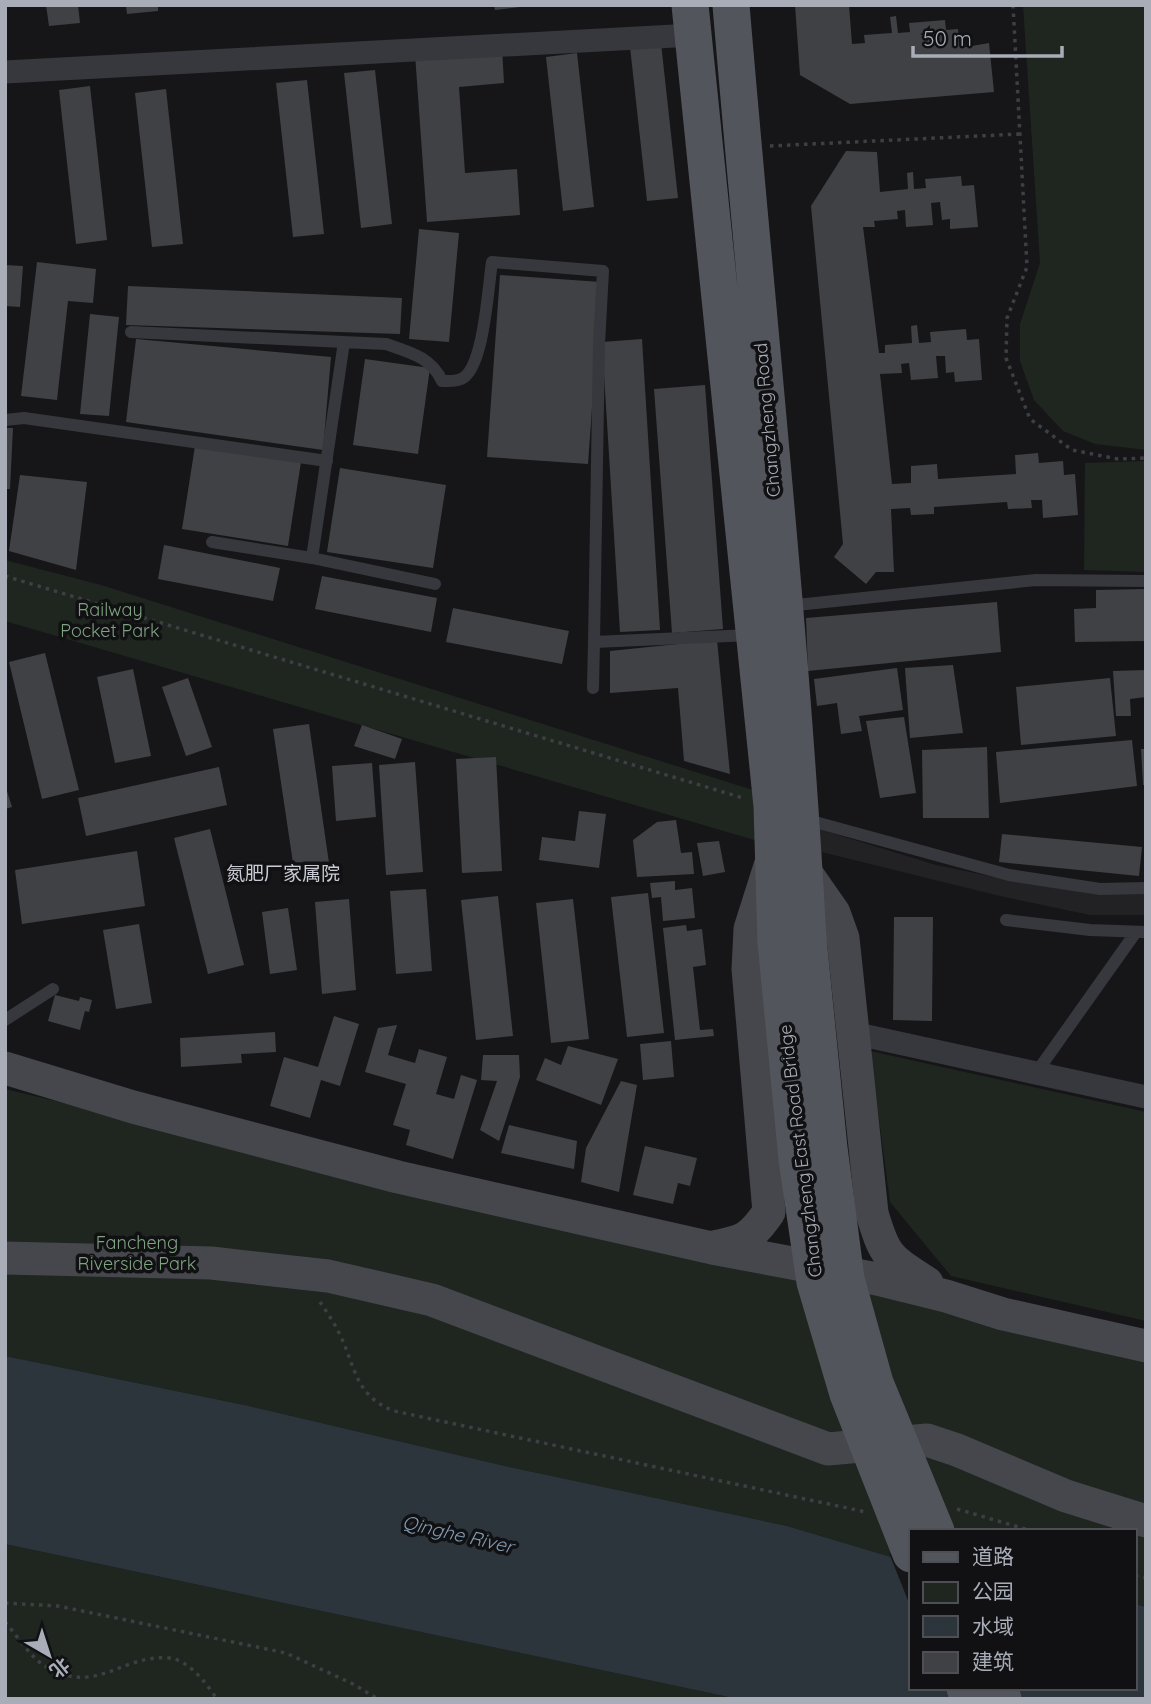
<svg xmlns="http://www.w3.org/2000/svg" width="1151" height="1704" font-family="Quicksand,'Noto Sans SC',sans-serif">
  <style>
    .built { fill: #222225 }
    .green { fill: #1e261f }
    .water { fill: #2c353c }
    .pier { fill: #161618 }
    .building { fill: #404145 }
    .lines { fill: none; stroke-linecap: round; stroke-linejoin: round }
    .path { stroke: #3d3f44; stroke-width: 3.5; stroke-dasharray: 3.5 5; stroke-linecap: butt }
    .lane { stroke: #37383d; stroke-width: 12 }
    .street { stroke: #37383d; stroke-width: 23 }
    .secondary { stroke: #45474d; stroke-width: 33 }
    .primary { stroke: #53555c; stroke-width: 37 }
    .primary-bridge { stroke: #53555c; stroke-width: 37 }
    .labels { text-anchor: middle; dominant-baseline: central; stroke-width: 7; stroke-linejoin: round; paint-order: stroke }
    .street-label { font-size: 18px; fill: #a8adb8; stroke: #111113 }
    .park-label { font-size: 18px; fill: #7fa381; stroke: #111113 }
    .neighbourhood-label { font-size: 19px; fill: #c9ccd4; stroke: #111113 }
    .water-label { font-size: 19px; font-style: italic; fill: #7f9bb3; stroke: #111113 }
  </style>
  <rect width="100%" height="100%" fill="#161618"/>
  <path class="built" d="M809 826 936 865 1008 880 1093 894 1146 893V915H1090L1000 896 793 845Z"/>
  <path class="green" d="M1023 5H1146V450L1095 444 1063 431 1034 400 1020 361V324L1040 263Z
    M1146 461V572L1084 570 1085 463Z
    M5 560 101 585 756 791 758 841 5 621Z
    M870 1051 1146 1112V1321L951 1276 890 1202Z
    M5 1089 714 1258 1146 1354V1607L1135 1604V1531H911V1563L787 1526 509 1467 249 1406 5 1356Z
    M5 1544 738 1699H5Z"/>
  <path class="water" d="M5 1356 249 1406 509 1467 787 1526 911 1563V1688H1135V1604L1146 1607V1699H738L5 1544Z"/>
  <path class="pier" d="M889 1553 911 1560V1608Z"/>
  <path class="building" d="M46 5H78L80 23 49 26Z
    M126 5H158V11L127 14Z
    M494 5H520V7L495 10Z
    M795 5H849L852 44 865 43 864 35 892 33 890 17 896 16 898 33 910 32 909 23 945 20 946 30 958 29 960 48 989 43 994 92 850 104 800 75Z
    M661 43 678 198 647 201 630 47Z
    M502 48 504 83 459 87 465 173 517 169 520 215 427 222 415 54Z
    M577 53 594 207 563 211 546 57Z
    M375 70 392 224 361 228 344 73Z
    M307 80 324 234 293 237 276 83Z
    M90 86 107 240 76 244 59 90Z
    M166 89 183 244 152 247 135 93Z
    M846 151 877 152 880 192 908 189 907 173 913 172 914 189 926 188 925 179 961 176 962 186 974 185 978 227 950 229V219L942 220 940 202 931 203 933 225 906 227 905 210 897 211 898 219 874 221 875 227H863L879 353H885V345L912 343 911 326 917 325 919 343 931 342 930 332 966 329 967 340 979 339 982 380 955 382 954 372 946 373 945 356H936L938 378 911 380 909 363 901 364 902 373 880 374 892 484 911 483V466L937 464 938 479 1016 474 1015 455 1038 453 1039 463 1063 461 1064 475 1075 474 1078 515 1043 518 1042 500H1031L1032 508 1008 509 1007 502 934 507V514L911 515 910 508 891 509 894 572H876L866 584 834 557 843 544 811 206Z
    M419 229 459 233 449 342 409 339Z
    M37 262 96 269 93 303 68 301 57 400 21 396Z
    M5 265 23 266 20 307 5 306Z
    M500 275 601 282 588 464 487 457Z
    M128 286 402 298 400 334 126 325Z
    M90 314 119 317 109 416 80 414Z
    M136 339 331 357 323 450 126 422Z
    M642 339 660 630 620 632 602 342Z
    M365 359 430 368 418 454 353 445Z
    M705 385 723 629 672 633 654 389Z
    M5 428H13L10 489H5Z
    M195 446 301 462 288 546 182 529Z
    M340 468 446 485 433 568 327 552Z
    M20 475 87 482 76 570 9 551Z
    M164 545 280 568 273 601 158 579Z
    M322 576 437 598 431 632 315 609Z
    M1146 589V641L1075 642 1074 609 1096 608V590Z
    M997 602 1001 652 808 671 806 618Z
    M453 608 569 631 562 664 446 642Z
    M717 640 730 774 684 761 678 688 610 693V651Z
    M45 653 79 790 42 799 9 662Z
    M953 665 963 733 910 738 905 668Z
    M897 668 903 710 859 716 862 731 841 734 837 703 817 706 814 679Z
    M133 669 151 756 115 763 97 677Z
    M1146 670V697L1130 699 1131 716H1116L1113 671Z
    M188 678 212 747 186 756 162 687Z
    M1110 678 1116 736 1021 745 1016 687Z
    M904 717 916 793 880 798 866 721Z
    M309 724 331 877 296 883 273 729Z
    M362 725 402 739 395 759 354 746Z
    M1132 740 1137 786 1000 803 996 752Z
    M987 747 989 818H923L922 750Z
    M1141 749H1146V785H1143Z
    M496 757 502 871 462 873 456 759Z
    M415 762 423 872 386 875 379 765Z
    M372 763 376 817 336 821 332 766Z
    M219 767 227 805 86 836 78 798Z
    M5 785 12 807 5 809Z
    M579 811 606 814 599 868 539 860 542 837 575 841Z
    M676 820 681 853 692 852 694 874 637 877 633 840 657 822Z
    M210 829 244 965 208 974 174 838Z
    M1002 834 1142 847 1139 876 999 862Z
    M719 841 725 872 703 876 697 843Z
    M137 851 145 906 22 924 15 870Z
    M675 881V890L692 888 695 918 663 921 661 897 652 898 650 883Z
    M426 889 432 971 396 974 390 891Z
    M648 893 664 1033 627 1037 611 897Z
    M498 896 513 1036 476 1040 461 900Z
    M349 899 356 990 322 994 315 902Z
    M573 899 589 1039 551 1043 536 903Z
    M288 908 297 970 270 974 262 912Z
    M894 917H933L932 1021 893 1020Z
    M139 924 152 1003 116 1009 103 930Z
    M686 925 687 931 702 929 706 965 693 967 700 1030 713 1029 714 1036 675 1040 663 928Z
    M55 995 79 1001 80 997 92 1000 89 1012 85 1011 80 1030 48 1021Z
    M334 1016 359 1024 340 1086 321 1080 310 1118 270 1106 284 1057 318 1067Z
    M397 1025 388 1055 415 1063 419 1049 447 1057 436 1094 454 1099 461 1075 477 1080 453 1159 406 1145 410 1130 393 1125 406 1084 365 1072 378 1028Z
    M275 1032 276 1052 241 1054 242 1063 181 1067 180 1038Z
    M671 1041 674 1077 643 1080 640 1044Z
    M568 1046 618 1059 601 1105 536 1080 545 1058 561 1065Z
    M483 1055H519L520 1077 499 1141 480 1130 497 1081 481 1080Z
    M621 1081 637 1085 619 1192 581 1182 586 1148Z
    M509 1125 577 1141 574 1169 501 1153Z
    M645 1146 697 1158 690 1186 678 1183 673 1204 633 1195Z"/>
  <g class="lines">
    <path class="path" d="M1013 5 1027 267 1007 318 1006 358 1030 419 1072 450 1118 459 1146 458
      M770 146 1020 134
      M5 576 743 798
      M320 1302C326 1311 333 1321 338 1331 356 1365 353 1395 394 1411L866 1512
      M957 1509 1032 1531
      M1135 1576 1146 1578
      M5 1603 58 1606 286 1653 353 1684 378 1699
      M5 1622C16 1634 32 1659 45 1666 96 1697 121 1654 169 1658 189 1660 206 1683 217 1699"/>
    <path class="lane" d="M131 332 386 344C409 352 431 357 442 381 449 381 457 382 463 378 484 365 488 288 492 262L603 271 599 344 594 642
      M5 420 24 418 327 461
      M212 542 312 558 435 584
      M312 558 344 342
      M787 606 1036 580 1146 581
      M593 688 594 642 751 635
      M804 819 1009 875 1100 889 1146 888
      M1006 920 1090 930 1146 932
      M5 1020 53 989
      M1036 1073 1136 932"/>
    <path class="street" d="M5 72 693 35
      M853 1033 1146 1097"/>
    <path class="secondary" d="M804 870 834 913 843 938 872 1213C885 1258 889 1258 927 1283
      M5 1068 133 1107 398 1177 712 1248 877 1279 946 1296 1003 1314 1146 1346
      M714 1247C745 1241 751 1238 769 1212L748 969 750 929 770 866
      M5 1258 211 1263 328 1276 432 1300 828 1449 927 1440 957 1450 1066 1496 1146 1521"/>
    <path class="primary" d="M690 5 772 806 776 942
      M731 5C757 316 791 627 808 939
      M965 1688 969 1699
      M999 1688 1003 1699"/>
    <path class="primary-bridge" d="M808 939 829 1148 846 1279 875 1383 936 1531
      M776 942 797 1159 815 1282 848 1394 911 1554"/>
  </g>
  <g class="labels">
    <g class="street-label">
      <text transform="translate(767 420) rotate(-95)">Changzheng Road</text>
      <text transform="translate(800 1151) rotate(-97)">Changzheng East Road Bridge</text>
    </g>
    <g class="park-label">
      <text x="110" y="609">Railway<tspan x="110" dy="21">Pocket Park</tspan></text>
      <text x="137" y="1242">Fancheng<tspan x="137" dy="21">Riverside Park</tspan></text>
    </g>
    <g class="neighbourhood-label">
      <text x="283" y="873">氮肥厂家属院</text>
    </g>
    <g class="water-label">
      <text transform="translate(458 1534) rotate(13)">Qinghe River</text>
    </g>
  </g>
  <rect width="1151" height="1704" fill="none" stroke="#a8adb8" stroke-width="14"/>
  <rect x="909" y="1529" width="228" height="161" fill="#111113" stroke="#4d4f55" stroke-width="2"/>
  <rect x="923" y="1552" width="35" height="10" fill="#53555c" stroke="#4d4f55" stroke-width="2"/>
  <text x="972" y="1564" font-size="21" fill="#a8adb8">道路</text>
  <rect x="923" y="1582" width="35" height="21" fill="#1e261f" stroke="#4d4f55" stroke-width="2"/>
  <text x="972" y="1599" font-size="21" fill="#a8adb8">公园</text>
  <rect x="923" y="1616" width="35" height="21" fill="#2c353c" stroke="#4d4f55" stroke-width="2"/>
  <text x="972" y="1634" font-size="21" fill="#a8adb8">水域</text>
  <rect x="923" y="1652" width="35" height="21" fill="#404145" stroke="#4d4f55" stroke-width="2"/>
  <text x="972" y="1669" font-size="21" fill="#a8adb8">建筑</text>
  <g transform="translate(49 1655) rotate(141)" stroke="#111113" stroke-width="5" paint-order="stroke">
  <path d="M0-5L12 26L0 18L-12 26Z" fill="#a8adb8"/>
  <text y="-10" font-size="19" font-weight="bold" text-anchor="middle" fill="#a8adb8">北</text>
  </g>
  <path d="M913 46v10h149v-10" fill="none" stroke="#a8adb8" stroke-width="3.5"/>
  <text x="923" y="46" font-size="21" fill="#a8adb8" stroke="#111113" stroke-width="5" paint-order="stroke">50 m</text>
</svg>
